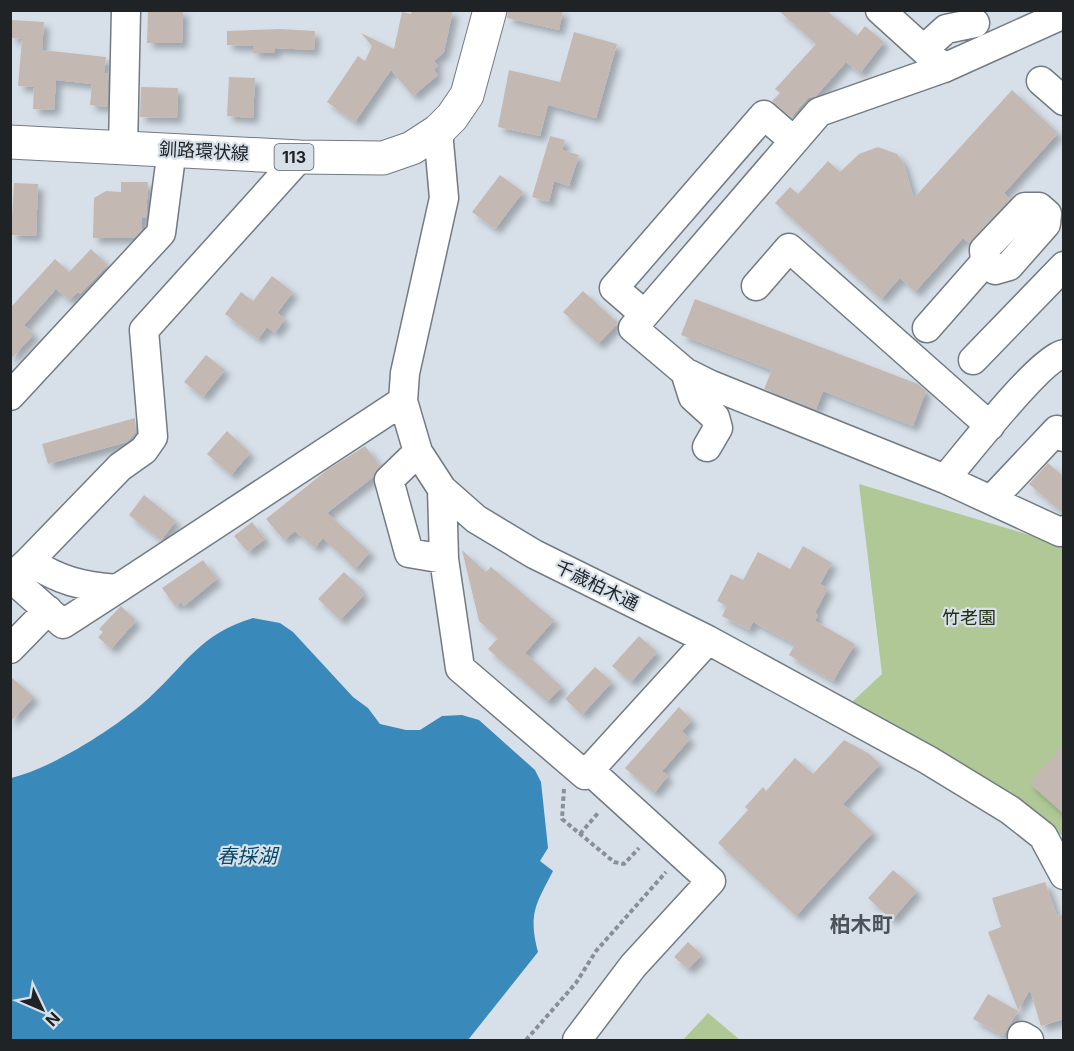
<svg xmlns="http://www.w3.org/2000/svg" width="1074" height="1051" font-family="Inter,'Noto Sans JP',sans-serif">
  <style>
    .green { fill: #afc896 }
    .water { fill: #3989bb }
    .building { fill: #c4b8b3; filter: url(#shadow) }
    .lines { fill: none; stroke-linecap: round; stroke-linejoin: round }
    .minor-casing { stroke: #727a82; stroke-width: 31 }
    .major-casing { stroke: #727a82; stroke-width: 35 }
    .path { stroke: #888f95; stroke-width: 4; stroke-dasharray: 4.5 3; stroke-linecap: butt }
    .minor { stroke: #fff; stroke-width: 28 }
    .major { stroke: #fff; stroke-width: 33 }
    .labels { text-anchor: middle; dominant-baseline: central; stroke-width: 4.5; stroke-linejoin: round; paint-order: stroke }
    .shield { fill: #d7e0e9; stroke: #575c60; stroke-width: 1.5 }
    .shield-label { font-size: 16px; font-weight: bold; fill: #202326 }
    .street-label { font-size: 18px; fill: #202326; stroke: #d7e0e9 }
    .park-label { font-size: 18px; fill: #223111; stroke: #d7e0e9 }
    .water-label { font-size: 20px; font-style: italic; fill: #07486a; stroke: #d7e0e9 }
    .quarter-label { font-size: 21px; font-weight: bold; fill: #4b525a; stroke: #d7e0e9 }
  </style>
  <defs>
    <filter id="shadow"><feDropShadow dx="5.5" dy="5.5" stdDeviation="3" flood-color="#0004"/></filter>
  </defs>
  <rect width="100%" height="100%" fill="#d7e0e9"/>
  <path class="green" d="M859 484 1063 545V836L852 702 882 674Z
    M708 1013 740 1040H683Z"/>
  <path class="water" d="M253 618 280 623 293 632 353 697 368 708 380 724 406 730H420L442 716 462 715 479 720 535 770 541 782 548 848 540 861 553 871C536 904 528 914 538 952L468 1040H11V778C53 768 117 727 149 698 188 662 199 635 253 618Z"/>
  <path class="building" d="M148 10H183L182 43H147Z
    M412 10H453L444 52 434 61 438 66 434 70 438 75 413 96 391 70 355 122 327 102 358 56 365 61 372 46 361 33 394 49 402 12 411 14Z
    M508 10H563L559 30 507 18Z
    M778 10H826L857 36 865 26 884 42 860 73 846 62 816 96 808 98 791 117 772 101 780 93 775 89 816 44Z
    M12 20 44 22 42 50 106 57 104 73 108 74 107 107 90 105 92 84 56 80 54 110 33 109 34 87 18 86 22 39 11 38Z
    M280 29 315 31 314 50 275 48V53H253V46L227 45V31Z
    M574 32 617 44 596 118 548 105 540 136 498 127 509 70 560 82Z
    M229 77 255 78 253 118 227 116Z
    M141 87 178 88 177 118 140 117Z
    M1012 90 1058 133 1004 193 1010 199 969 243 963 238 915 292 900 278 881 299 775 203 790 187 798 194 828 161 840 172 859 154 878 147 897 154 903 162 914 198Z
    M550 136 565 140 562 150 579 155 569 186 554 181 549 202 532 197Z
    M500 175 523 192 495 229 472 212Z
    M121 182H148L146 218H142V230L134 238H93L94 198 106 191 121 192Z
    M14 183 38 184 36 236 11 235Z
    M91 249 108 265 80 294 78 292 69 300 56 289 24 325 34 334 10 360V308L55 259 69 272Z
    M272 276 293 292 277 313 285 319 275 333 267 327 258 339 225 314 241 292 253 301Z
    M583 291 618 323 598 344 563 312Z
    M695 299 918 384 926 391 913 426 823 391 816 409 764 389 772 370 681 335Z
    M206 355 225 370 203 397 184 382Z
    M135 418 136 432 127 442 48 464 42 444Z
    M227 431 250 453 231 475 207 454Z
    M365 446 380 466 373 477 327 513 370 552 355 569 323 538 315 548 295 531 284 540 266 519 327 470Z
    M1048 463 1064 477V514L1029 484Z
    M144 495 176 521 161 540 129 515Z
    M252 522 265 539 248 552 234 536Z
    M803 546 832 563 820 584 828 588 815 613 818 615 815 621 855 644 833 681 789 655 795 644 753 622 749 630 722 616 727 606 717 601 731 574 743 580 758 552 790 569Z
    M462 550 486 572 491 567 554 620 525 653 562 687 547 702 488 649 498 638 479 621Z
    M203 560 217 579 184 606 181 602 175 606 162 588Z
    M344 572 361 588 359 590 364 595 340 620 318 599Z
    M121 606 136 621 111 649 98 637 103 632 99 629Z
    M639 636 657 652 631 682 612 666Z
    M595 667 612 682 582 715 565 699Z
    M10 676 34 697 10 722Z
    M679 707 692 720 682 731 690 739 662 771 668 776 654 793 625 768Z
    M844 740 868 753 880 764 843 804 873 832 796 916 718 843 748 810 745 807 763 787 766 791 795 758 813 774Z
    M1064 744V814L1029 783Z
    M893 870 917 891 892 920 868 898Z
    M1045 882 1057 916 1064 914V1019L1041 1026 1030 990 1018 1010 988 932 1001 927 992 898Z
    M688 942 702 955 688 969 674 957Z
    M988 994 1018 1011 1003 1036 973 1019Z"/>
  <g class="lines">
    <g class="minor-casing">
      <path id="minor" d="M880 10 944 68
        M924 49 946 29 975 23
        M1041 81 1064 101
        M438 131 444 198 405 373 403 401 418 452 442 489 476 519 534 554 708 640 928 760 1010 810 1043 836 1064 875
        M123 147 126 10
        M300 157 144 330 153 437 144 450 120 467 29 561C60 581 81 586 117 589L403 401
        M756 286 789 248 990 426
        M644 314 614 288 764 115 794 141
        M927 328 985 262 995 270 1009 266 1046 224 1047 214 1039 207H1025L984 250 985 262
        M973 360 1064 266
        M685 372 711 385 945 479C965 456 1040 358 1064 354
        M10 396 161 233 172 149
        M707 447 718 428 715 417 693 397 685 372 633 328 819 112 944 68 1064 14
        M418 452 389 480 409 553 444 559
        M945 479 1060 532 1064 530
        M442 489 444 559 460 668 585 775 708 640
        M991 500 1057 430 1064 437
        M29 561 11 578 63 624 117 589
        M10 649 48 610
        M1022 1036 1029 1040
        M577 1040 633 966 711 881 589 770"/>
    </g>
    <g class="major-casing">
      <path id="major" d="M10 142 300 157 383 158 412 148 438 131 452 117 467 95 490 10"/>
    </g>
    <path class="path" d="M564 789 562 819 614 862 624 864 639 848
      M580 834 598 813
      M526 1040 576 983 596 951 666 872"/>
    <use href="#minor" class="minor"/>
    <use href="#major" class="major"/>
  </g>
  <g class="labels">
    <rect class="shield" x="274.5" y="144" width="39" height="26" rx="4.5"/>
    <g class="shield-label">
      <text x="294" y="157">113</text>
    </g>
    <g class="street-label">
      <text transform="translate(204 151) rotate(3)">釧路環状線</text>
      <text transform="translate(597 585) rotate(26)">千歳柏木通</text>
    </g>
    <g class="park-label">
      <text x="969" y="617">竹老園</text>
    </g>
    <g class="water-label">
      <text x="247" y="856">春採湖</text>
    </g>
    <g class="quarter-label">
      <text x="861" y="924">柏木町</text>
    </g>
  </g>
  <rect width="1074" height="1051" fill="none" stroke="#202326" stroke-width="24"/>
  <g transform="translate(42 1009) rotate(134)" stroke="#d7e0e9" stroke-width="4.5" paint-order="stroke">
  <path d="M0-4.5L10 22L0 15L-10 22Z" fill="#202326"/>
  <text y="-9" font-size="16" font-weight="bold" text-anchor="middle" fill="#202326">N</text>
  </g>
</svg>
